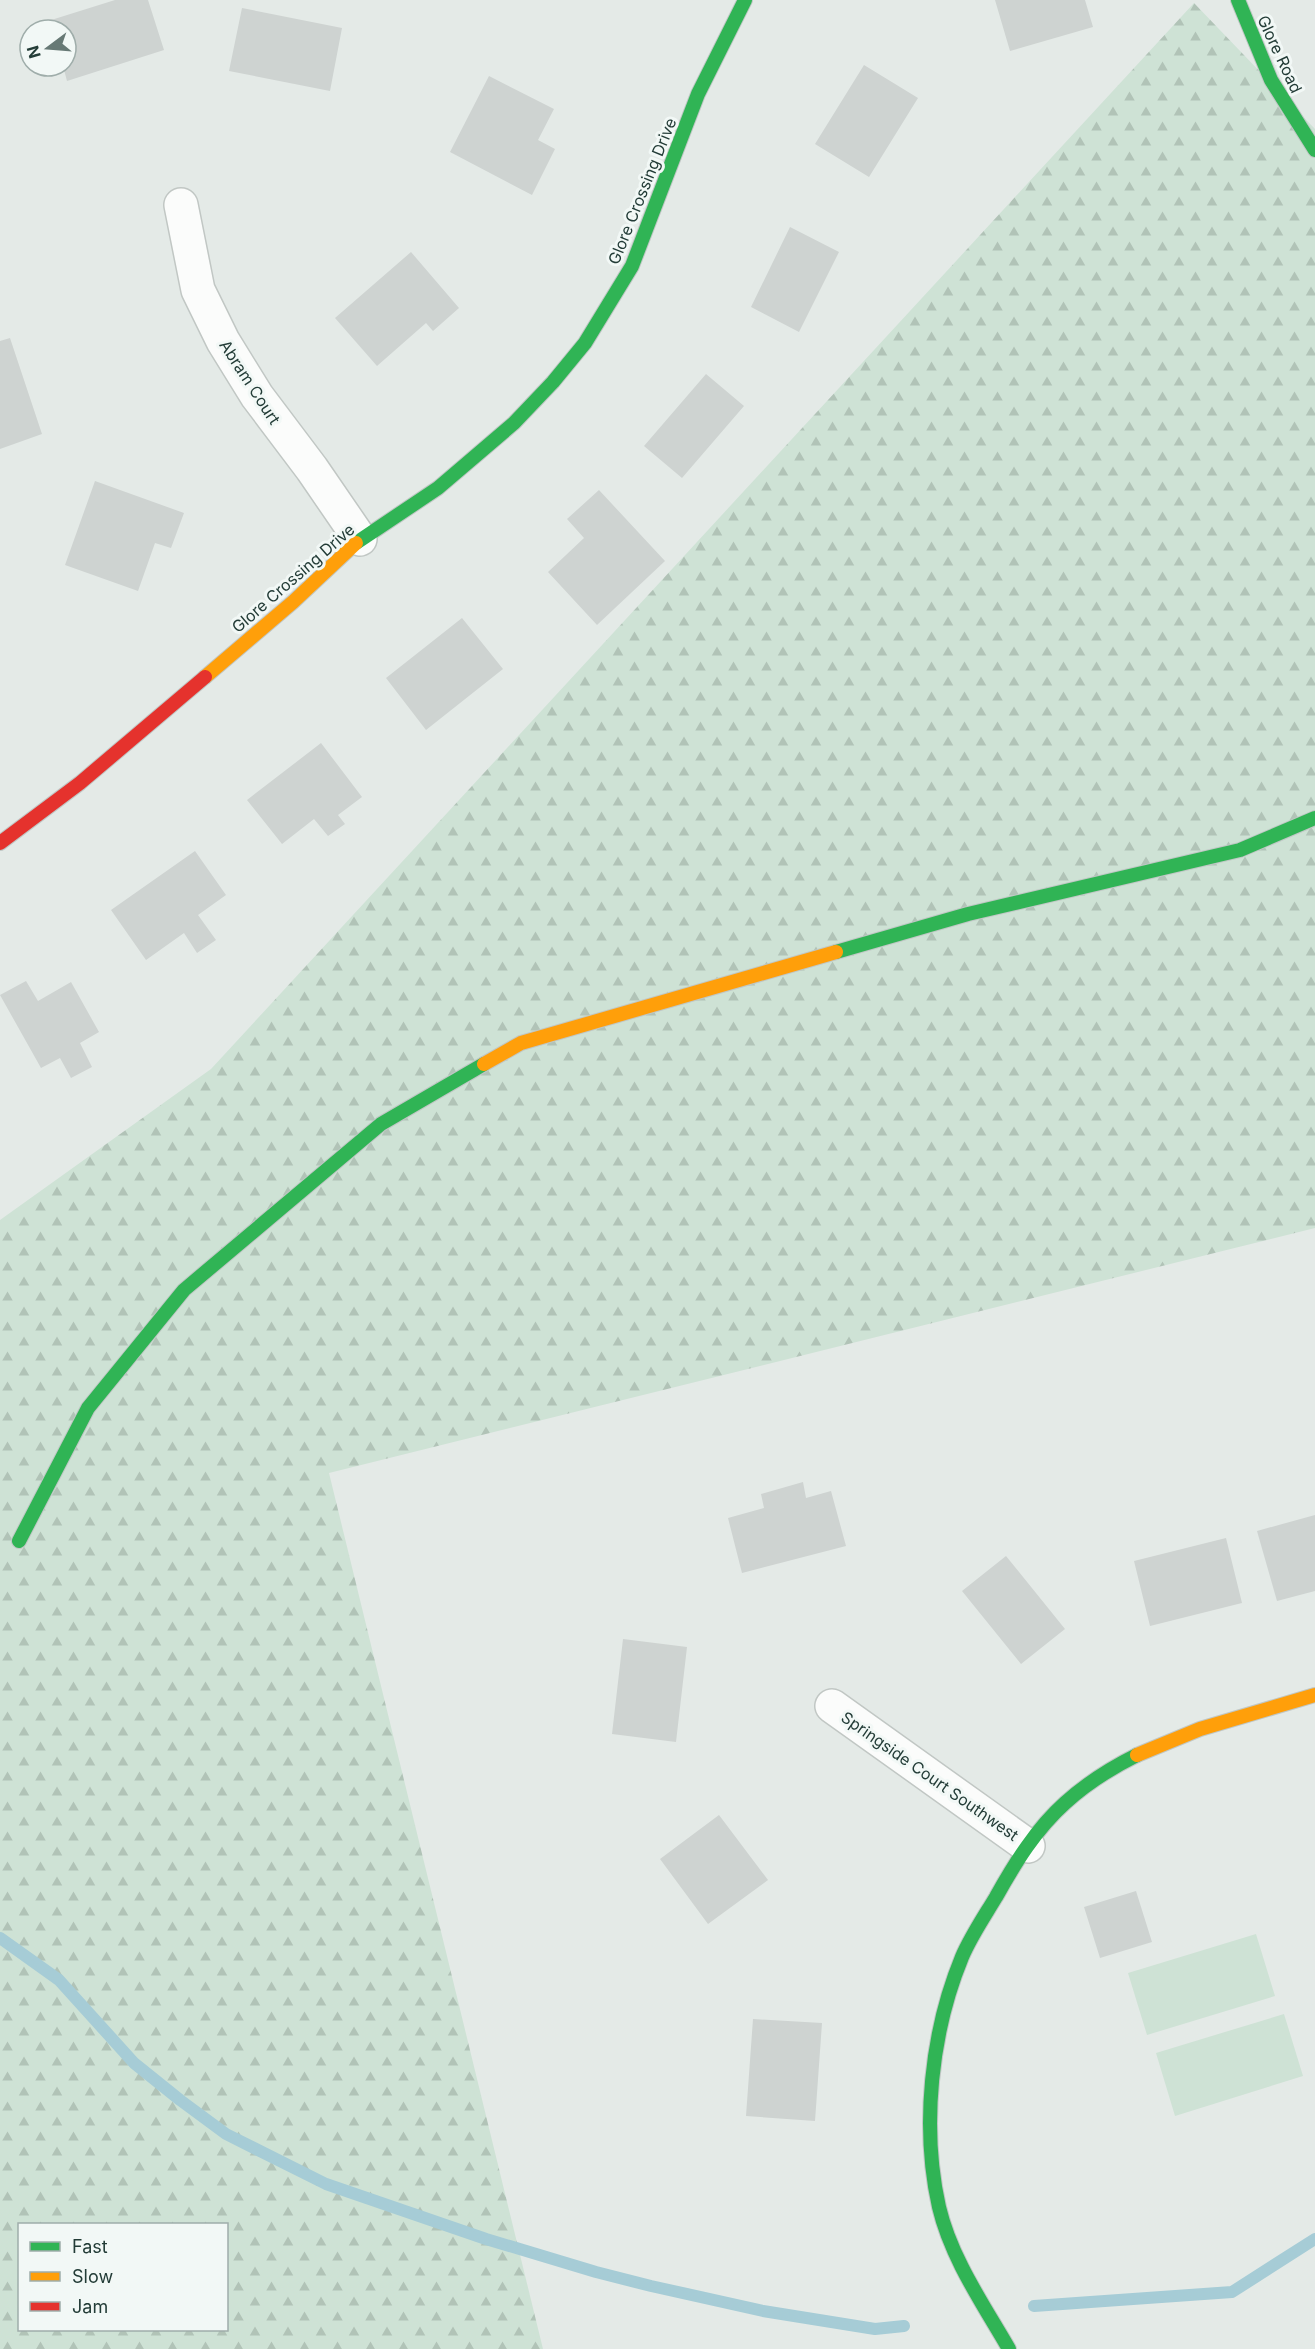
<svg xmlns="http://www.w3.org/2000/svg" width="1315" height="2349" font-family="Inter,sans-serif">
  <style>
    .forest { fill: url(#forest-firs); fill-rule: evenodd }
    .park { fill: #cee2d5 }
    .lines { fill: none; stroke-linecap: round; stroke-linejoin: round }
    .stream { stroke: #a6ccd6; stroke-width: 12 }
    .building { fill: #ced3d1 }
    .street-casing { stroke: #c1c7c4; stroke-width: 36 }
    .fast-casing { stroke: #c0c7c5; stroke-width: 16 }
    .slow-casing { stroke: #c0c7c5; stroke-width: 16 }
    .jam-casing { stroke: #c0c7c5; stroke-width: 16 }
    .street { stroke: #fbfcfb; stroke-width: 33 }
    .fast { stroke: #30b455; stroke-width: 14 }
    .slow { stroke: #ff9f0a; stroke-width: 14 }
    .jam { stroke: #e5322d; stroke-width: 14 }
    .labels { text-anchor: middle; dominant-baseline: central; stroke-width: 6; stroke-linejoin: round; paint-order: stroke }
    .street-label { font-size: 16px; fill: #233c37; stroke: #f2f8f6 }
  </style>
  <defs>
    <pattern id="forest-firs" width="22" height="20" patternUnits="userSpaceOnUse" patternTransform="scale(1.5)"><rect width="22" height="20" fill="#cee2d5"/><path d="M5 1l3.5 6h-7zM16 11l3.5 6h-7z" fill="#b1c3b7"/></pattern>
  </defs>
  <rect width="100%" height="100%" fill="#e4eae7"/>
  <path class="forest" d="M1194 3 1315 129V1228L329 1473 543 2349H0V1220L211 1069ZM20 2224H226V2330H20Z"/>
  <path class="park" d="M1256 1934 1275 1996 1147 2035 1128 1973Z
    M1284 2014 1303 2076 1175 2116 1156 2053Z"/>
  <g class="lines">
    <path class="stream" d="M0 1938 59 1980 134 2063 180 2100 226 2134 326 2184 486 2239 596 2272 651 2286 763 2311 875 2329 904 2326
      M1034 2306 1232 2292 1315 2239"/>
  </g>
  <path class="building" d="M115 0H148L164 50 67 81 63 66H66V30H51L48 21Z
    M995 0H1085L1093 27 1010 51Z
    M242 8 342 28 330 91 229 71Z
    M864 65 918 98 869 177 815 144Z
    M489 76 554 109 538 140 555 149 532 195 450 152Z
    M790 227 839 252 799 332 751 307Z
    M411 252 459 308 433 331 426 323 377 366 335 318Z
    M10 338 42 434 0 449V341Z
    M706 374 744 406 682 478 644 446Z
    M95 481 184 513 171 548 155 543 138 591 65 565Z
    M599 490 665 561 597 625 548 572 584 538 567 519Z
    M462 618 503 669 426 730 386 678Z
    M321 743 362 797 338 815 345 824 328 836 314 819 282 844 247 800Z
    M195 851 226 895 198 915 216 940 197 953 184 933 146 960 111 910Z
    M26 981 38 1001 71 982 99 1032 80 1043 92 1067 71 1078 60 1058 41 1068 0 995Z
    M803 1482 806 1498 831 1491 846 1546 742 1573 728 1518 764 1508 761 1494Z
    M1315 1515V1591L1277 1601 1257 1531Z
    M1226 1538 1242 1603 1150 1626 1134 1561Z
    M1006 1556 1065 1629 1021 1664 962 1591Z
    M623 1639 687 1647 676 1742 612 1734Z
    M719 1815 768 1880 708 1924 660 1859Z
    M1136 1891 1152 1942 1100 1958 1084 1907Z
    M753 2019 822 2023 815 2121 746 2116Z"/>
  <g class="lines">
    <g class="street-casing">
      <path id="street" d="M181 205 198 290 223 341 257 396 312 469 360 539
        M832 1706 1028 1846"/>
    </g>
    <g class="fast-casing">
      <path id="fast" d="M1238 0 1271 80 1315 150
        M356 543 438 488 514 423 553 382 585 343 632 266 698 94 745 0
        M836 952 968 914 1240 850 1315 818
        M19 1541 88 1408 184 1290 381 1124 484 1064
        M1009 2349C983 2304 951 2258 939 2207 921 2127 931 2032 962 1957 971 1936 984 1917 996 1897 1015 1863 1036 1829 1065 1803 1087 1783 1111 1768 1137 1755"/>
    </g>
    <g class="slow-casing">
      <path id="slow" d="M205 677 293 602 356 543
        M484 1064 521 1043 836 952
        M1137 1755 1200 1729 1315 1695"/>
    </g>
    <g class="jam-casing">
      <path id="jam" d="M0 843 80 783 205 677"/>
    </g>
    <use href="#street" class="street"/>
    <use href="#fast" class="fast"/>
    <use href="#slow" class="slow"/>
    <use href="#jam" class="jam"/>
  </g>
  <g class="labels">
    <g class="street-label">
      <text transform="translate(1280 54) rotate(65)">Glore Road</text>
      <text transform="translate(642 191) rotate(-68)">Glore Crossing Drive</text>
      <text transform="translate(250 382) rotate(57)">Abram Court</text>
      <text transform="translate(293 578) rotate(-41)">Glore Crossing Drive</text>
      <text transform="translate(930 1776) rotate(35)">Springside Court Southwest</text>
    </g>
  </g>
  <rect x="18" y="2223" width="210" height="108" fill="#f2f8f6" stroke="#9fadaa" stroke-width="1.5"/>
  <rect x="30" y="2242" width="30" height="9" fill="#30b455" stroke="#9fadaa" stroke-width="1.5"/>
  <text x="72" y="2253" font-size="18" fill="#233c37">Fast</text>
  <rect x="30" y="2272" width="30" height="9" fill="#ff9f0a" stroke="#9fadaa" stroke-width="1.5"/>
  <text x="72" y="2283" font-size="18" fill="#233c37">Slow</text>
  <rect x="30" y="2302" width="30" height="9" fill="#e5322d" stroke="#9fadaa" stroke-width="1.5"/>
  <text x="72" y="2313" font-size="18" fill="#233c37">Jam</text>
  <g transform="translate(48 48) rotate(254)"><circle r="28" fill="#f2f8f6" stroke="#9fadaa" stroke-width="1.5"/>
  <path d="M0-4.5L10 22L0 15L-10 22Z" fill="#677975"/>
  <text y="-9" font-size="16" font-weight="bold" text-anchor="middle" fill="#233c37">N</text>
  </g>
</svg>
